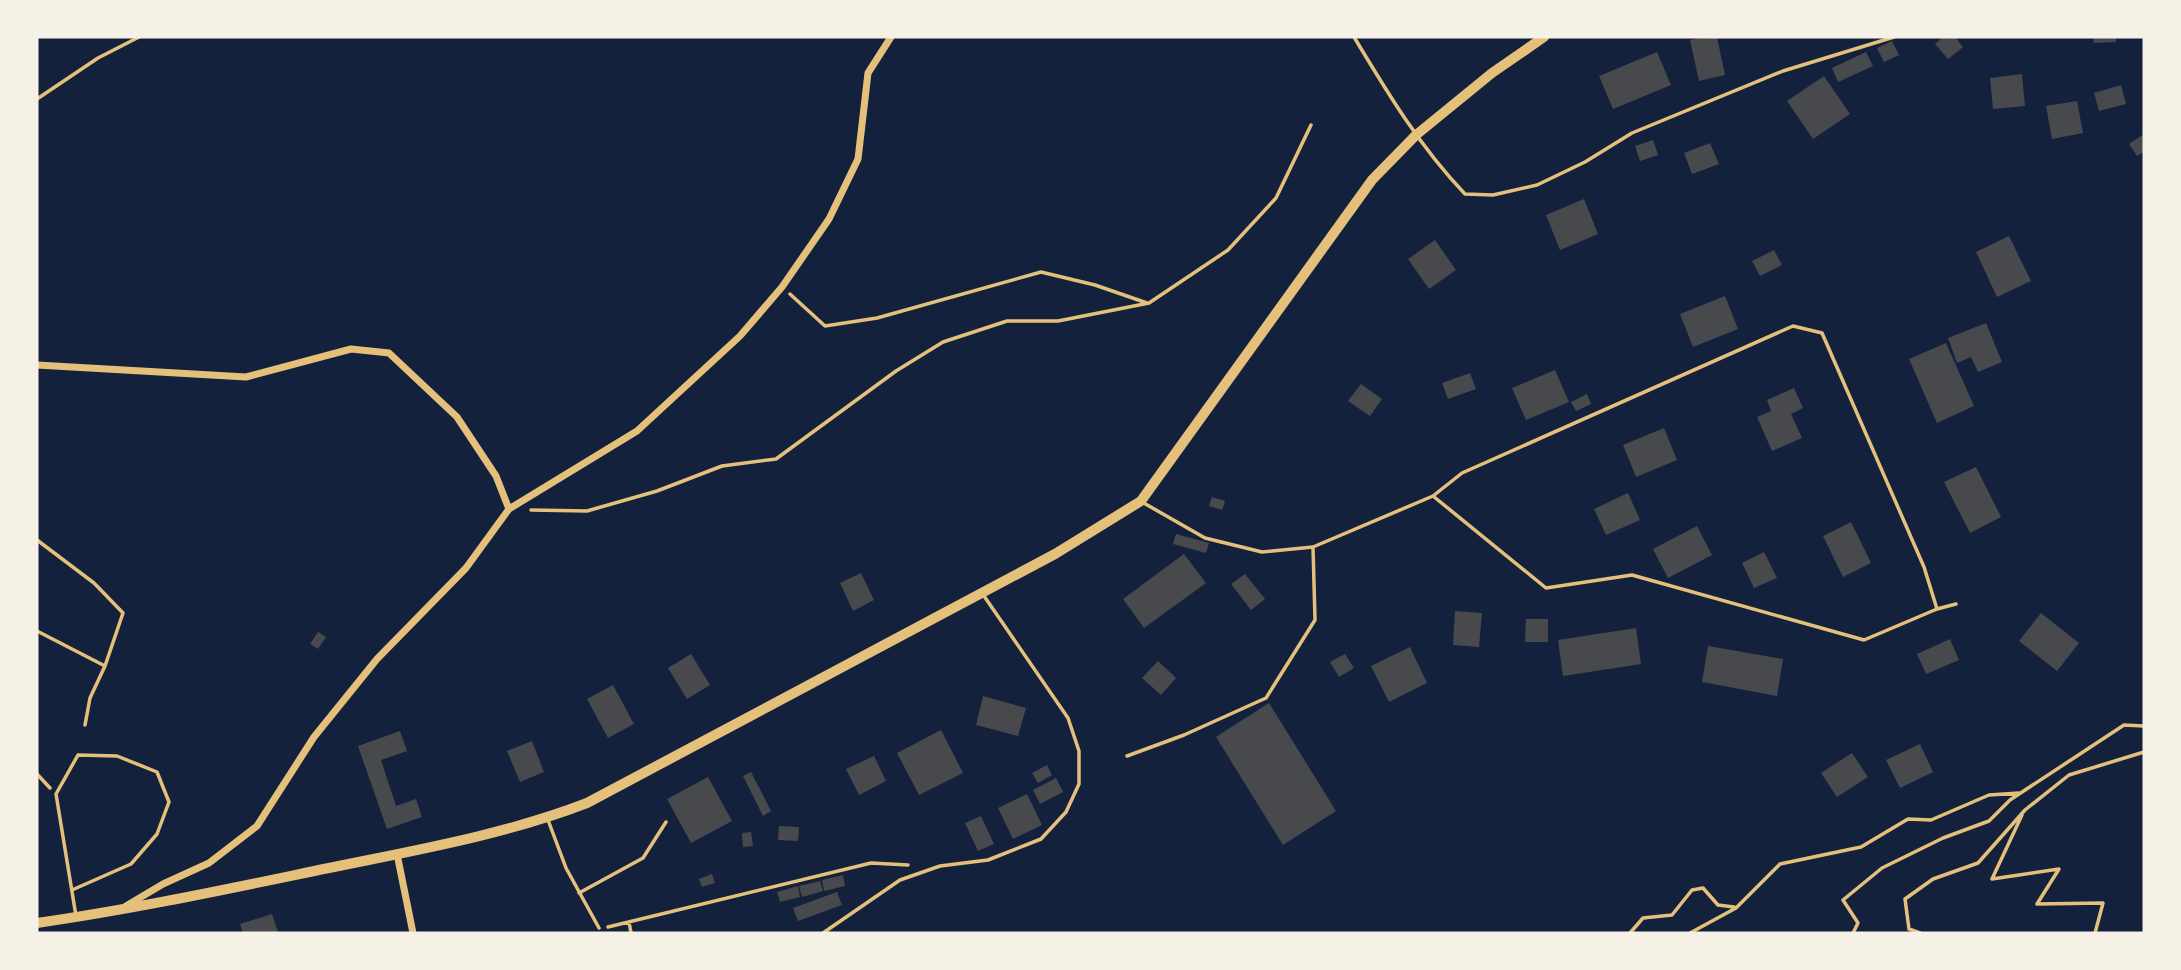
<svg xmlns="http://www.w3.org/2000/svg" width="2181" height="970" font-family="Raleway,sans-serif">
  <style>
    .building { fill: #48494c }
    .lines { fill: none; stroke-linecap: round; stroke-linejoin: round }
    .path { stroke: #e5c07b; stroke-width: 3.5 }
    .service { stroke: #e5c07b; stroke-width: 3.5 }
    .minor { stroke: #e5c07b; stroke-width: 7 }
    .secondary { stroke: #e5c07b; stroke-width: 10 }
  </style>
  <rect width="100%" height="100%" fill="#14213d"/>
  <path class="building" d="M1706 37H1717L1725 75 1699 81 1690 40Z
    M1943 37H1955L1963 47 1948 59 1935 44Z
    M2093 37H2116V42L2094 43Z
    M1892 41 1899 55 1884 62 1877 48Z
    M1657 52 1671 85 1613 109 1599 76Z
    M1866 52 1873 66 1838 82 1832 68Z
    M2022 74 2025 106 1993 109 1990 78Z
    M1824 76 1850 114 1813 139 1787 101Z
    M2121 85 2126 104 2099 111 2094 93Z
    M2077 101 2083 133 2052 139 2046 106Z
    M2144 134V152L2137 156 2129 144Z
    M1653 140 1658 155 1640 161 1635 146Z
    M1710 143 1719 164 1692 174 1684 153Z
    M1584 199 1598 234 1560 250 1546 215Z
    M2009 236 2031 281 1997 297 1976 252Z
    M1435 240 1456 270 1429 289 1408 259Z
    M1774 250 1782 265 1760 276 1752 261Z
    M1725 296 1738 329 1693 347 1680 314Z
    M1986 323 2002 362 1978 372 1971 357 1957 363 1948 338Z
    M1946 343 1974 406 1937 423 1909 359Z
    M1555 370 1569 402 1526 420 1512 388Z
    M1470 373 1476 389 1448 399 1442 383Z
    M1361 384 1382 399 1370 416 1348 401Z
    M1794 388 1803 408 1791 414 1802 438 1772 451 1757 417 1771 411 1767 400Z
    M1587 394 1591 404 1576 411 1571 402Z
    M1664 428 1677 460 1636 477 1623 445Z
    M1976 467 2001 517 1970 533 1944 482Z
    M1628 493 1640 520 1606 535 1594 509Z
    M1212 497 1225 501 1222 510 1209 506Z
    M1851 522 1871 563 1843 577 1823 536Z
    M1697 526 1712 555 1668 578 1653 549Z
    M1176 534 1209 543 1206 553 1173 544Z
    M1764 552 1777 578 1754 588 1742 563Z
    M1184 554 1206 583 1144 628 1123 599Z
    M861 573 874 600 853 611 840 583Z
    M1245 574 1265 599 1251 610 1231 584Z
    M1455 611 1482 613 1479 647 1453 645Z
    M2041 613 2079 643 2057 671 2019 641Z
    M1526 619H1548V642H1525Z
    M1636 628 1641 664 1563 676 1558 640Z
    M318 632 326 637 318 649 310 644Z
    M1950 639 1959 660 1926 674 1917 654Z
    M1708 646 1783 659 1777 696 1702 682Z
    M1410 647 1427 683 1389 702 1371 666Z
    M691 654 710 685 687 699 668 668Z
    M1345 654 1354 668 1339 677 1330 662Z
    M1158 661 1176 678 1161 695 1142 678Z
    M613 685 634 724 608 738 587 699Z
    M983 696 1026 708 1018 736 976 725Z
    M1269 703 1336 811 1283 845 1216 737Z
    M941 730 963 773 919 795 897 753Z
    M400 731 407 751 381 760 396 806 416 799 422 817 387 829 358 746Z
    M532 741 544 772 520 782 507 751Z
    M1920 744 1933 772 1900 788 1886 760Z
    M1852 753 1868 777 1837 797 1821 773Z
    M874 756 886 781 859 795 846 769Z
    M1047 765 1052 775 1038 783 1032 773Z
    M751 772 771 811 763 816 743 776Z
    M708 777 732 821 691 843 667 799Z
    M1056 778 1063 792 1040 804 1033 790Z
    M1027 794 1042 825 1013 839 998 808Z
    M981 816 994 844 978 851 965 823Z
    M779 826 799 827 798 841 778 840Z
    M751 832 753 846 743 847 742 833Z
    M712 874 715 883 702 887 699 879Z
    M843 875 845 886 824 891 822 880Z
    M820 881 823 891 802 897 799 886Z
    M798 886 800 897 780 902 777 892Z
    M837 892 842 905 798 921 793 908Z
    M272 914 278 932 243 933 240 924Z"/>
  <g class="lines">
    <path class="path" d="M37 99 98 58 139 37
      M790 294 825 326 877 318 1041 272 1095 285 1147 303
      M531 510 587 511 657 491 722 466 776 459 896 371 943 342 1007 321H1058L1149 303 1228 250 1276 198 1311 125
      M37 540 94 583 123 613 105 666 90 698 85 725
      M37 631 105 666
      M37 774 50 788
      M2022 815 1992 879 2059 869 2037 904 2103 903 2095 933
      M629 922 631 933
      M608 927 871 863 908 865
      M1630 933 1643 918 1672 915 1692 890 1703 888 1718 905 1734 907
      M1690 933 1736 908 1780 864 1861 847 1908 819 1931 820 1989 795 2019 793
      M1853 933 1858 923 1843 900 1882 868 1943 838 1989 821 2010 800 2124 725 2144 726
      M1920 933 1909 929 1905 899 1933 879 1978 863 2025 810 2069 775 2144 752"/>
    <path class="service" d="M1354 37C1387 92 1420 147 1465 194L1493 195 1537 185 1585 162 1632 133 1783 71 1894 37
      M1433 496 1546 588 1632 575 1864 640 1937 609 1956 604
      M1142 502 1205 538 1262 552 1313 547 1433 496 1462 473 1793 326 1822 333 1924 567 1937 609
      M1127 756 1184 735 1266 698 1315 620 1313 547
      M548 820 566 868 599 928
      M72 890 131 864 157 834 169 802 157 772 117 756 78 755 56 794 76 916
      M579 893 643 858 666 822
      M823 933 900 880 940 866 988 860 1041 839 1066 812 1079 784V751L1068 718 984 596"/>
    <path class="minor" d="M37 365 246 377 351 349 389 353 457 417 496 476 509 509 466 568 377 659 314 737 257 826 209 863 163 884 126 906
      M509 509 637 431 740 336 782 287 829 219 858 159 868 73 891 37
      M397 854 413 933"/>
    <path class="secondary" d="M37 923C135 909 232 888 329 868 416 850 504 835 587 803L1055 554 1141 501 1372 180 1416 135 1492 73 1544 37"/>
  </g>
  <rect width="2181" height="970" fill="none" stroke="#f6f1e7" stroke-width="77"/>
</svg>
